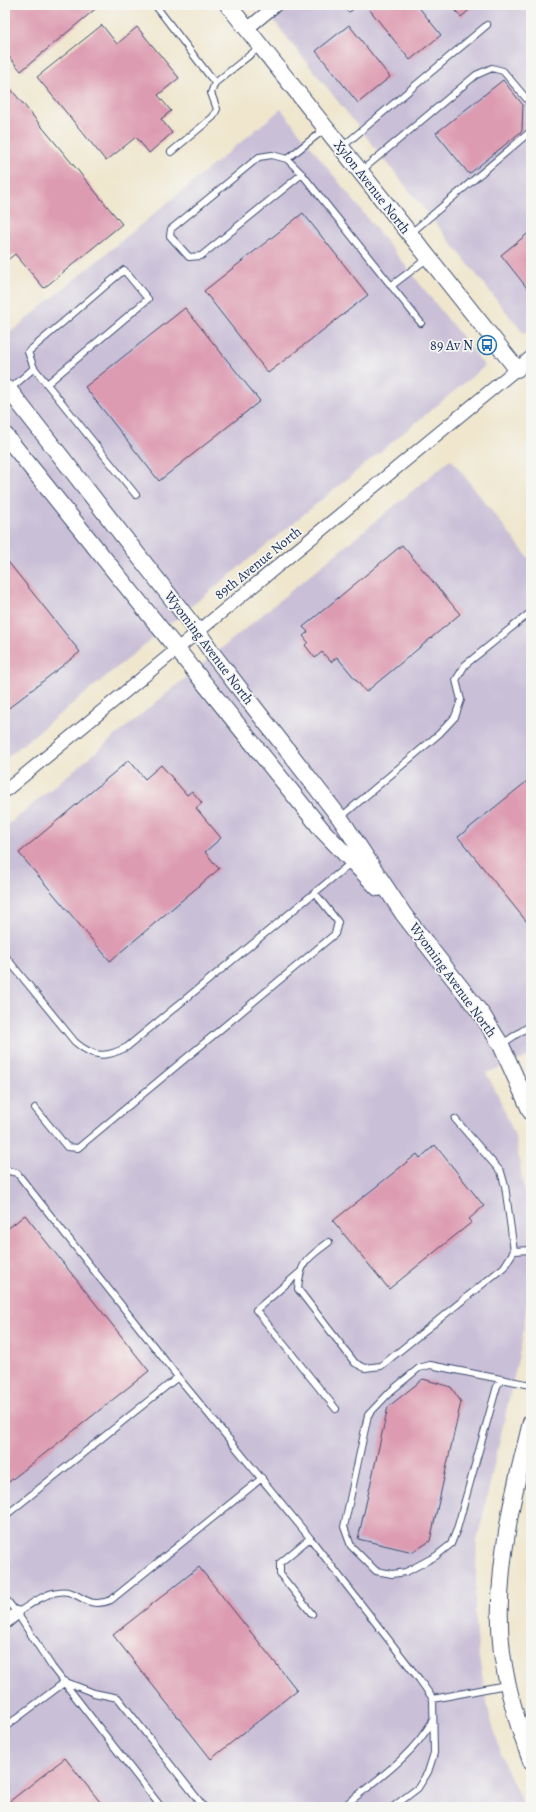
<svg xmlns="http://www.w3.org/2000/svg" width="536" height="1812" font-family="Alegreya,serif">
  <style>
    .industrial { fill: #c9bfd7 }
    .building { fill: #dd9bb1 }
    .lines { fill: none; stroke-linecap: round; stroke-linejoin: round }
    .service-casing { stroke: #3b4a6f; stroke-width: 8 }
    .minor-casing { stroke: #3b4a6f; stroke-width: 14 }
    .tertiary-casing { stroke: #3b4a6f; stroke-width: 18 }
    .service { stroke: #fff; stroke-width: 6 }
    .minor { stroke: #fff; stroke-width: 12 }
    .tertiary { stroke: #fff; stroke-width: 16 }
    .labels { text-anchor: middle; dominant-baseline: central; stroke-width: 3.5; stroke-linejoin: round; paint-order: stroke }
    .street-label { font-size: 14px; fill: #1b2f5e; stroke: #f6f6f2 }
    .poi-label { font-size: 14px; fill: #1b2f5e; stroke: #f6f6f2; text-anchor: end }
  </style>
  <rect width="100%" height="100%" fill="#f6f6f2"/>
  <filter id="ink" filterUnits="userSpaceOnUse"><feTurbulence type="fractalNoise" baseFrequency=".025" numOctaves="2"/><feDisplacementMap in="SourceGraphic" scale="8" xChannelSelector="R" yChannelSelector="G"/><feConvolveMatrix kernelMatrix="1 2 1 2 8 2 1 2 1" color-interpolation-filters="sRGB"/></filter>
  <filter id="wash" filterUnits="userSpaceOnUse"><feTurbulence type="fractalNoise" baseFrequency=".012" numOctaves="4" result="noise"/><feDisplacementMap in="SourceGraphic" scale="16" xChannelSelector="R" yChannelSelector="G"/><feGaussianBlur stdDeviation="0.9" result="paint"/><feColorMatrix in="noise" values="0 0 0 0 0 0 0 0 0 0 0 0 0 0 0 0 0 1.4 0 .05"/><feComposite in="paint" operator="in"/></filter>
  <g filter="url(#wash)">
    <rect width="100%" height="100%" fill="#efe6cd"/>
    <path class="industrial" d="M261 5H531V328L524 334Z
      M281 109 485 366 5 759V337Z
      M451 459 531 561V1056L486 1073 497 1093 516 1139 529 1223 531 1270 522 1341 477 1541 475 1611 479 1658 490 1717 504 1763 524 1807H5V827Z
      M531 1553V1654L528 1616V1574Z"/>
    <g id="blocks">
      <path class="building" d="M5 5H100L21 71 5 52Z
        M374 5H417L441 35 410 60 369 9Z
        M451 5H475L461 17Z
        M102 25 117 44 137 27 179 78 158 95 171 111 161 119 172 133 149 153 136 137 106 161 37 77Z
        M349 25 390 77 358 103 316 51Z
        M503 80 523 105 522 131 469 174 436 133Z
        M5 82 122 224 44 288 15 254 5 262Z
        M303 213 368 295 268 373 204 291Z
        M531 231V293L501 255Z
        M185 308 260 401 159 481 85 387Z
        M402 545 460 614 366 692 337 657 331 662 322 652 315 658 305 645 308 642 303 636 308 632 303 627Z
        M5 558 80 652 5 711Z
        M129 760 145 779 161 765 187 795 192 791 202 803 196 808 221 838 205 852 219 869 110 961 19 853Z
        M531 778V927L458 837Z
        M435 1145 484 1206 469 1219 472 1222 389 1289 333 1221 417 1154 420 1158Z
        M25 1215 149 1371 5 1485V1231Z
        M423 1379 451 1387 461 1402 430 1541 413 1552 358 1539 388 1407Z
        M199 1567 297 1690 211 1759 113 1635Z
        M65 1758 104 1807H5V1805Z"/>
    </g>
  </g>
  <g filter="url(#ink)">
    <use href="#blocks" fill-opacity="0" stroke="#3b4a6f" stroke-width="1"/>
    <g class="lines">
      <g class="service-casing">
        <path id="service" d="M155 5 215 83
          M346 5 349 8
          M342 147 487 25
          M171 152 213 117 217 109 211 93 215 83 261 46
          M287 159 302 174 421 323
          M361 171 476 75 492 68 503 71 531 104
          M302 174 201 256 189 257 170 236 171 229 259 157 272 155 287 159 326 128
          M411 233 531 131
          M391 286 428 258
          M34 368 28 352 124 270 148 299 47 384
          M9 390 34 368 136 495
          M341 817 439 734 455 717 461 700 456 680 465 665 531 612
          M5 956 75 1042C94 1058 106 1058 127 1047L352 862
          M502 1044 531 1025
          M35 1108 67 1147 78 1148 335 934 338 922 315 893
          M5 1170 17 1173 178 1377 310 1538 419 1679 433 1699 434 1753 428 1772 418 1788 393 1807
          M329 1242C308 1258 300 1261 298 1289L355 1363 365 1368 381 1366 504 1267 514 1251 505 1186 501 1172 455 1119
          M514 1251 531 1250
          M299 1273 256 1310 336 1409
          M502 1379 497 1386 457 1529 451 1544 436 1556 406 1572 392 1574 376 1571 351 1546 344 1527 368 1415 391 1391 419 1368 430 1365 531 1385
          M5 1516 178 1377
          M310 1538 280 1563V1574L312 1614
          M5 1598 17 1613 52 1667 161 1807
          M17 1613C30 1605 43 1594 58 1592 80 1588 84 1611 111 1600L262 1478
          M66 1682 94 1693 118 1698 204 1807
          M433 1699 506 1685
          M5 1727 65 1682
          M343 1807C375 1781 412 1757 433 1720"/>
      </g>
      <g class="minor-casing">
        <path id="minor" d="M247 29 276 5
          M5 791 531 357
          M5 1623 17 1613"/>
      </g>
      <g class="tertiary-casing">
        <path id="tertiary" d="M228 5 517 369
          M5 388 9 390 198 632 215 657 340 818 404 915 483 1016 501 1045 531 1112
          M5 435 323 831 378 888
          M531 1422C523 1457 513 1491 508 1526 501 1566 497 1612 502 1653 507 1689 518 1726 531 1761"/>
      </g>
      <use href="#service" class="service"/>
      <use href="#minor" class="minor"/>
      <use href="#tertiary" class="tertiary"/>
    </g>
  </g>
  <defs>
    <g id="bus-ring" transform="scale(1)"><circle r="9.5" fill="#f6f6f2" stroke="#1f6fb2" stroke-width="1.5"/><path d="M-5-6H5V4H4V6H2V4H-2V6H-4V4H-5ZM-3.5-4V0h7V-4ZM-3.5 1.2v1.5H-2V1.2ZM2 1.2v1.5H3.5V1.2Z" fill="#1f6fb2"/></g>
  </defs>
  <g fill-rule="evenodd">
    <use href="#bus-ring" x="487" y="345"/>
  </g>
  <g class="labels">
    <g class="street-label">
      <text transform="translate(372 187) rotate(52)">Xylon Avenue North</text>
      <text transform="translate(258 563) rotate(-39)">89th Avenue North</text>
      <text transform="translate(209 648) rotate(53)">Wyoming Avenue North</text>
      <text transform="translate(453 980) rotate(54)">Wyoming Avenue North</text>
    </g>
    <g class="poi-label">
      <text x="473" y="345">89 Av N</text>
    </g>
  </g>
  <rect width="536" height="1812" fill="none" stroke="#f6f6f2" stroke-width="20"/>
</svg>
